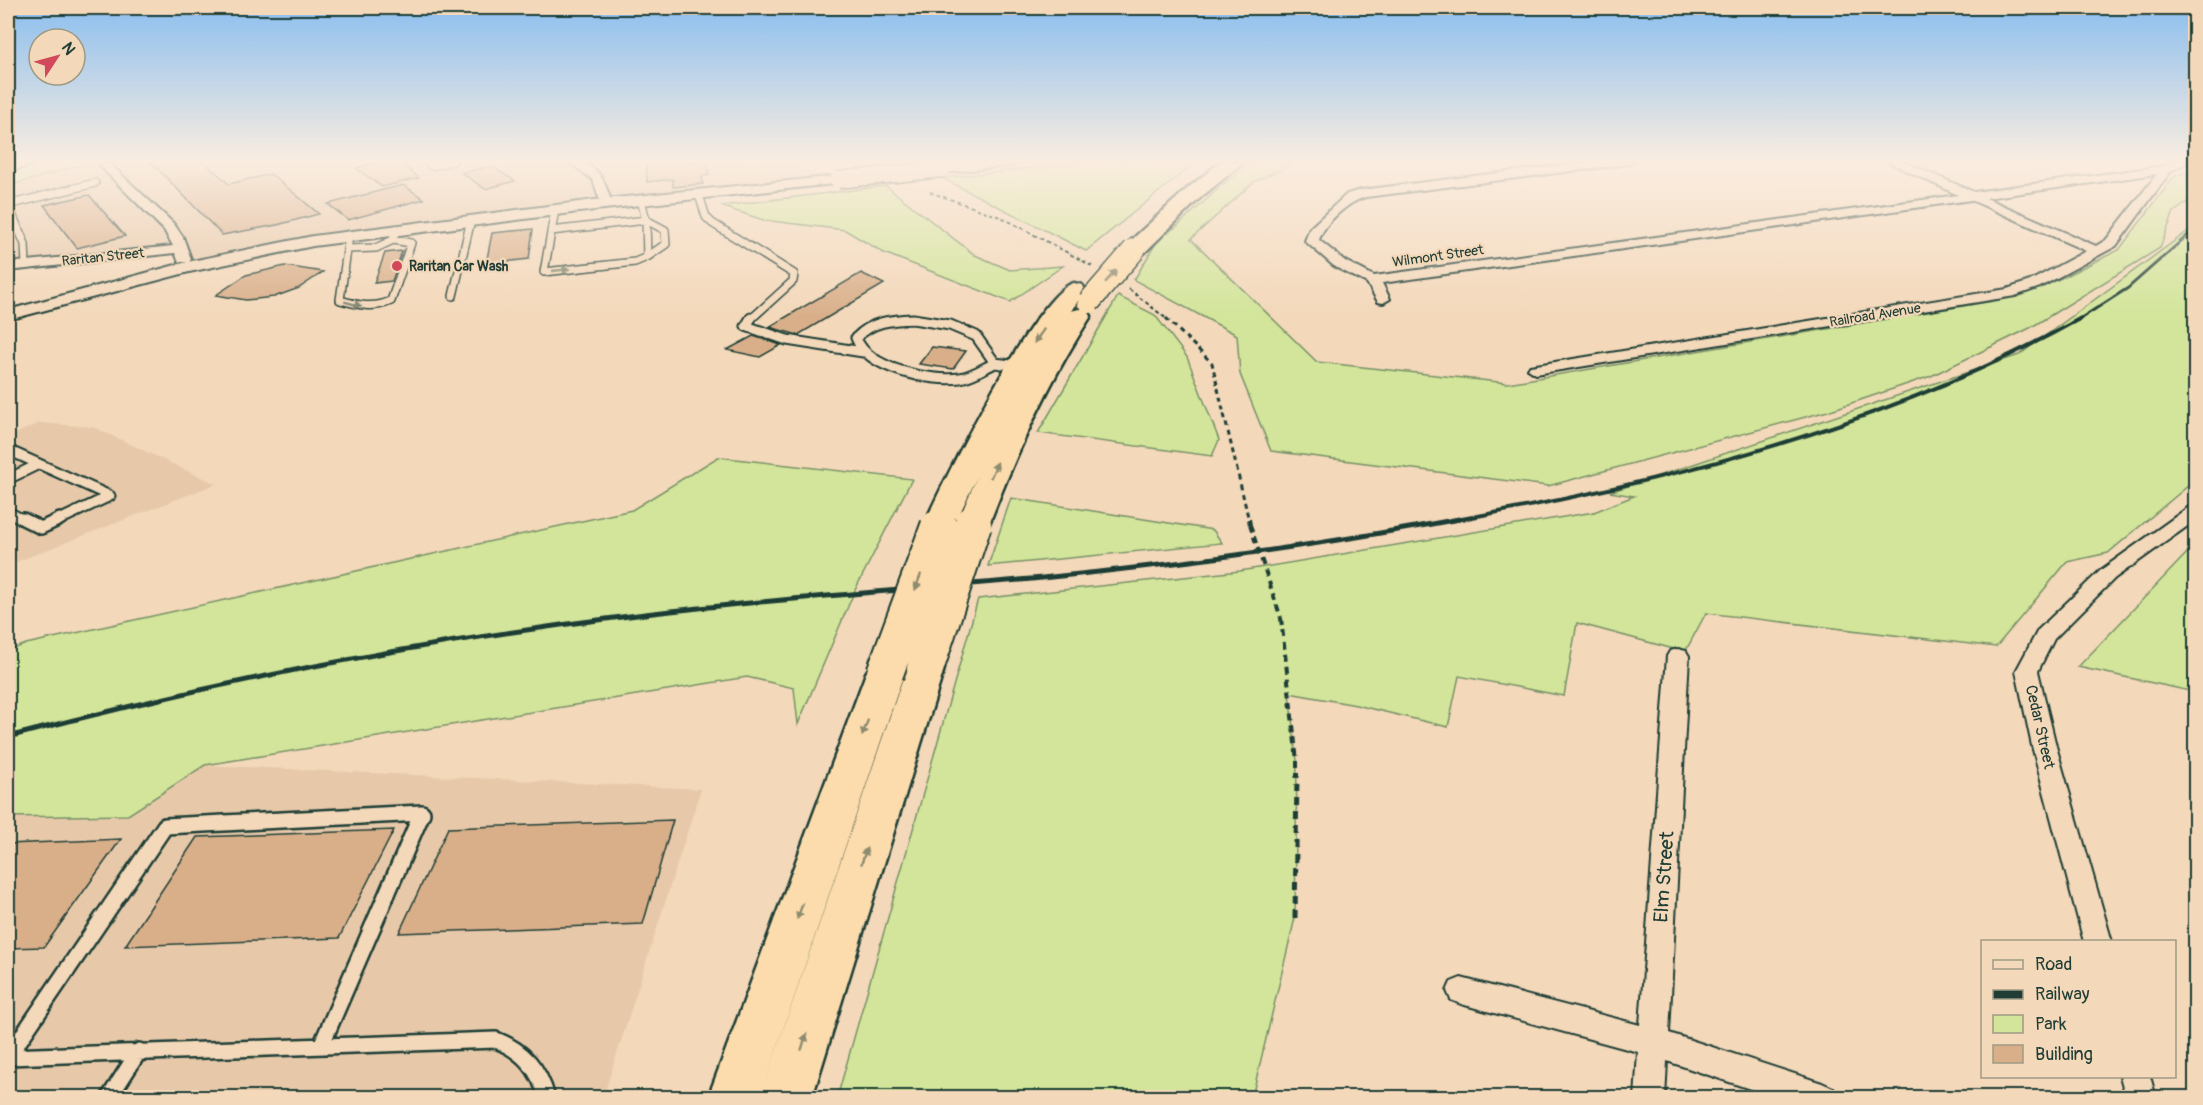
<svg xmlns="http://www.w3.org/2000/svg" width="2203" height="1105" font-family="Pangolin,sans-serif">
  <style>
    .built { fill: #e7c9aa }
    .green { fill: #d2e59a; stroke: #789167; stroke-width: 1.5 }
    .building { fill: #d9af8a; stroke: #1f3d34; stroke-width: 1.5 }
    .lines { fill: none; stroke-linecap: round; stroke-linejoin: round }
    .service-far3-casing { stroke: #1f3d34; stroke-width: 10 }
    .service-far2-casing { stroke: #1f3d34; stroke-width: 13 }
    .service-far1-casing { stroke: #1f3d34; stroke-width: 16 }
    .service-casing { stroke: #1f3d34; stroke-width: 20 }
    .minor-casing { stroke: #1f3d34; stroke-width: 4 }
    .tertiary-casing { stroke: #1f3d34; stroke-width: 4 }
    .trunk-casing { stroke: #1f3d34; stroke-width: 5 }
    .motorway-casing { stroke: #1f3d34; stroke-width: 5 }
    .path-far3 { stroke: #1f3d34; stroke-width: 2; stroke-dasharray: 4 3; stroke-linecap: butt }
    .path-far2 { stroke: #1f3d34; stroke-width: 3; stroke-dasharray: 5 4; stroke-linecap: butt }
    .path-far1 { stroke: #1f3d34; stroke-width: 4; stroke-dasharray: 7 5; stroke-linecap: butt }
    .path { stroke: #1f3d34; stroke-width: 5; stroke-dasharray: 8 6; stroke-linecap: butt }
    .service-far3 { stroke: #f3d8ba; stroke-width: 7 }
    .service-far2 { stroke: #f3d8ba; stroke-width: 9 }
    .service-far1 { stroke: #f3d8ba; stroke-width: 11 }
    .service { stroke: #f3d8ba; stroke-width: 15 }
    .minor { fill: #f3d8ba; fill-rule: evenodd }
    .tertiary { fill: #f3d8ba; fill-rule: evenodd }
    .trunk { fill: #fcdcac; fill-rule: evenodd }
    .motorway { fill: #fcdcac; fill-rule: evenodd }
    .rail-far2 { stroke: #1f3d34; stroke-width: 3 }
    .rail-far1 { stroke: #1f3d34; stroke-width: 4 }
    .rail { stroke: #1f3d34; stroke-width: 5 }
    .tertiary-bridge-casing { stroke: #1f3d34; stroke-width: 19; stroke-linecap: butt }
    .trunk-bridge-far1-casing { stroke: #1f3d34; stroke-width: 25; stroke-linecap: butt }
    .trunk-bridge-casing { stroke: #1f3d34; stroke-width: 40; stroke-linecap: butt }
    .path-bridge { stroke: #1f3d34; stroke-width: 4; stroke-dasharray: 7 5; stroke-linecap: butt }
    .tertiary-bridge { stroke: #f3d8ba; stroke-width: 16 }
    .trunk-bridge-far1 { stroke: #fcdcac; stroke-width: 22 }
    .trunk-bridge { stroke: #fcdcac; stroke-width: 36 }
    .oneway { fill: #7e8370 }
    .oneway2 { fill: #8e8c70 }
    .poi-dot { fill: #d1495b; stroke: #f3d8ba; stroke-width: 2 }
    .labels { text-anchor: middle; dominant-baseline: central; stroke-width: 4.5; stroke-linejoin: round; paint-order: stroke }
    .far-street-label { font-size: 14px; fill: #1f3d34; stroke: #f3d8ba }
    .far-poi-label { font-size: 14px; font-weight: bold; fill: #1f3d34; stroke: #f3d8ba; text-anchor: start }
    .street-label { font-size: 16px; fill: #1f3d34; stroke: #f3d8ba }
    .near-street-label { font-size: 20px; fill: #1f3d34; stroke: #f3d8ba }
  </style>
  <rect width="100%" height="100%" fill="#f3d8ba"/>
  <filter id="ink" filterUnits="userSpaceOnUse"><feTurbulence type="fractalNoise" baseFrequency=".0167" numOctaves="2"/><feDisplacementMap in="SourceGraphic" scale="12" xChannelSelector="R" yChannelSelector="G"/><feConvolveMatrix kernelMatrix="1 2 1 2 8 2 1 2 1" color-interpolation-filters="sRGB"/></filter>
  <g filter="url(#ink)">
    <path class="built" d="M94 161H783L838 180 375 232 187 267 180 249 8 267V186Z
      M40 423 93 427 216 484 8 565V437Z
      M205 765 701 789 603 1098 8 1097V817L128 815Z"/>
    <path class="green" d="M42 161H94L8 186V170Z
      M1096 161H1197L1086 251 942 178Z
      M1256 161H1299L1255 181 1191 239 1317 362 1508 383 2011 298 2045 286 2119 250 2174 177 2195 168V197L2174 212 2160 248 2030 328 1931 376 1828 411 1548 486 1271 451 1240 374 1237 335 1134 280 1159 238 1176 227 1227 181Z
      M886 186 975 255 1010 270 1063 266 1010 302 884 253 845 230 763 220 721 206Z
      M2195 226V480L2108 553 2067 562 1996 647 1706 613 1685 652 1577 623 1564 696 1459 676 1448 727 1356 705 1289 693 1297 761 1295 918 1252 1097 837 1098 978 599 1240 571 1594 512 1634 496 1610 492 2019 355Z
      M1118 296 1155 315 1187 357 1219 440 1212 456 1038 433Z
      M718 457 912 479 855 590 798 724 794 688 747 677 205 765 128 815 8 817V651L26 644 632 510Z
      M1011 498 1213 530 1222 543 988 566Z
      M2187 553 2195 554V692L2078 667Z"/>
    <path class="building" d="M150 161H203L229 184 271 174 319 214 277 225 222 235Z
      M383 161H397L419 178 382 187 356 168Z
      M646 161H708L709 175 702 176 703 184 673 187V179L647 182Z
      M491 166 515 181 485 189 462 173Z
      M403 185 424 199 348 220 328 204Z
      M89 195 125 236 77 248 44 205Z
      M533 229 529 259 486 264 492 233Z
      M402 251 392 281 374 283 385 253Z
      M285 266 323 272 299 288 274 297 246 300 216 295 246 275Z
      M861 273 884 284 798 335 769 327Z
      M753 336 781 345 760 357 727 350Z
      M932 347 966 351 953 369 919 364Z
      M673 820 643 924 399 933 448 828Z
      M394 830 339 938 125 946 197 837Z
      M121 839 44 947 8 948V844Z"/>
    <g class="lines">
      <g class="service-far3-casing">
        <path id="service-far3" d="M426 161 432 166 453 161
          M699 195 706 217 712 223 794 274 793 281 750 320
          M555 210 544 272 635 262 647 257 646 220 641 200
          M551 231 646 220 665 230 666 244 647 257
          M349 236 340 300C358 305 373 309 391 301L411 243 393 240 396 229
          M348 249 376 248 393 240
          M26 265 25 244 8 205 95 183
          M453 296 471 220
          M895 320H915"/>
      </g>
      <g class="service-far2-casing">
        <path id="service-far2" d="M751 318 746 326 787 340 863 352
          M913 319 950 325 976 336 995 363C984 368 973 376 960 378 930 382 868 369 856 338 872 321 891 320 913 319Z
          M995 363 1019 366
          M8 450 110 496 57 521
          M8 479 39 464
          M8 512 26 521"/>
      </g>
      <g class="service-far1-casing">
        <path id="service-far1" d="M23 519 41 528 60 519"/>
      </g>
      <g class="service-casing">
        <path id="service" d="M8 1057 165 826 422 813 321 1046
          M8 1057 496 1040C524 1051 539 1069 547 1098
          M109 1098 139 1051"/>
      </g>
      <g class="minor-casing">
        <path id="minor" d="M568 161C598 161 604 179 612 204L610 207H602L593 180Z
          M1597 161H1634L1628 164 1366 197C1349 201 1324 223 1319 240L1345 261 1374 276 1958 195 1886 161H1902L1974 192 2164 166 2173 161H2189L2171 171 2116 246 2040 287 2015 296 1536 374 1528 369 1530 366 2007 289 2030 281 2086 251 1971 200 1382 283 1390 299 1383 303 1378 302 1367 283 1335 267 1305 241 1310 228 1347 194 1361 190ZM2157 174 2106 240 2096 246 1986 198Z
          M106 163 110 164 174 224 183 237 191 259 189 262H179L175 253 8 271V263L173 246 164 230 100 166Z
          M2196 506V520L2115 578 2054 639 2038 671 2056 746 2112 942H2084L2032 746 2016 671 2038 630 2101 570 2189 507Z
          M1678 649 1686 651 1689 656 1669 1033 1822 1083 1833 1088 1837 1098H1777L1667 1061 1665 1098H1635L1638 1052 1461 1004 1451 1000 1447 991 1451 982 1461 978 1640 1025 1667 656 1670 651Z
          M2120 1076H2150L2156 1098H2126Z"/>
      </g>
      <g class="tertiary-casing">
        <path id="tertiary" d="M973 161H1021L1014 165 943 173 936 169 943 165Z
          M838 176 845 180 843 183 595 210 313 246 189 272 8 320V310L187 262 313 236 595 200Z"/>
      </g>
      <g class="trunk-casing">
        <path id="trunk" d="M1222 161H1245L1201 197 1142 255 1134 257 1126 255 1123 250 1126 245 1187 189Z
          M1074 283 1082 285 1086 290 1071 311 1079 309 1088 311 1091 316C1049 381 1017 451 989 524L984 531 973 534 962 531 957 524 977 477 950 534 939 537 928 534 923 527C942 485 1036 292 1074 283Z
          M925 656 938 660 944 669 812 1098H760L906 669 912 660Z
          M885 660 898 664 904 673 760 1098H708L866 673 872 664Z"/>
      </g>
      <g class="motorway-casing">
        <path id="motorway" d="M8 161H33L30 165 8 172Z"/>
      </g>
      <path class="path-far3" d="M930 192 1003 218 1092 266
        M1129 289 1168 320"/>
      <path class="path-far2" d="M1166 318 1212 363 1249 521"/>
      <path class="path-far1" d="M1249 519 1250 525
        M1281 618 1297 761V778"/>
      <path class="path" d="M1295 918 1297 776"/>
      <use href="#service-far3" class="service-far3"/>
      <use href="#service-far2" class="service-far2"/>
      <use href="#service-far1" class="service-far1"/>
      <use href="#service" class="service"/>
      <use href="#minor" class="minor"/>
      <use href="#tertiary" class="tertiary"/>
      <use href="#trunk" class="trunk"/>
      <use href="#motorway" class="motorway"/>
      <path class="rail-far2" d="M2078 320 2128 288 2196 228"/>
      <path class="rail-far1" d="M1451 521C1667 482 1888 426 2081 318"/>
      <path class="rail" d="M8 737C217 681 431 640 645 614 777 598 910 590 1042 578 1182 564 1321 545 1459 519"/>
      <g class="tertiary-bridge-casing">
        <path id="tertiary-bridge" d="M838 180 943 169"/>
      </g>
      <g class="trunk-bridge-far1-casing">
        <path id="trunk-bridge-far1" d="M1089 302 1134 250"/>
      </g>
      <g class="trunk-bridge-casing">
        <path id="trunk-bridge" d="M925 669 973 524
          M885 673 939 527"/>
      </g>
      <path class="path-bridge" d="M1250 525 1281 618"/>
      <use href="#tertiary-bridge" class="tertiary-bridge"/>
      <use href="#trunk-bridge-far1" class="trunk-bridge-far1"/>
      <use href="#trunk-bridge" class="trunk-bridge"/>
    </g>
    <defs><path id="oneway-solid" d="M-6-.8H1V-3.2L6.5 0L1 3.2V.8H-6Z" transform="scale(1.5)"/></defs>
    <g class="oneway">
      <use href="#oneway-solid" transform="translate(561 270) rotate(-6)"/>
      <use href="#oneway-solid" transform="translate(353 304) rotate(15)"/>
    </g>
    <g class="oneway2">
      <use href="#oneway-solid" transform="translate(1111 276) rotate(-49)"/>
      <use href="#oneway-solid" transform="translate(1039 336) rotate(125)"/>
      <use href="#oneway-solid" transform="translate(994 470) rotate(-66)"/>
      <use href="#oneway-solid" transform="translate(918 582) rotate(110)"/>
      <use href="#oneway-solid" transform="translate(865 728) rotate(110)"/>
      <use href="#oneway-solid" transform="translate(864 856) rotate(-72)"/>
      <use href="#oneway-solid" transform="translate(800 911) rotate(110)"/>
      <use href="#oneway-solid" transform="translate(804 1042) rotate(-72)"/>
    </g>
  </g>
  <linearGradient id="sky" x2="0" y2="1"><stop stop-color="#8abeef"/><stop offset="0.51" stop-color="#faede0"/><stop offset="1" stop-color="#faede0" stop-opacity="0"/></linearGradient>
  <rect width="2203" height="316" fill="url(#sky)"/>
  <circle class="poi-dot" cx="397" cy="266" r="6"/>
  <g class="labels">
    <g class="far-street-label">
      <text transform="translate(1438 256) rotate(-8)">Wilmont Street</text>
      <text transform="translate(103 257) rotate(-6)">Raritan Street</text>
      <text transform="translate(1875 315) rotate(-9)">Railroad Avenue</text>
    </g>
    <g class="far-poi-label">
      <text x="409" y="266">Raritan Car Wash</text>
    </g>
    <g class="street-label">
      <text transform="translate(2040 727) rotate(77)">Cedar Street</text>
    </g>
    <g class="near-street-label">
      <text transform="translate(1664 877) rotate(-86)">Elm Street</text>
    </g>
  </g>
  <rect width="2203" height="1105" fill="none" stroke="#f3d8ba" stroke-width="30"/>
  <rect x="15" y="15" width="2173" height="1075" fill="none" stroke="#1f3d34" stroke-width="2" filter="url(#ink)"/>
  <rect x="1981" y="940" width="195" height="138" fill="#f3d8ba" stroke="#9e9a84" stroke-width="1.5"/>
  <rect x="1993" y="960" width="30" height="9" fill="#f3d8ba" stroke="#9e9a84" stroke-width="1.5"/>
  <text x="2035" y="970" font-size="18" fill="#1f3d34">Road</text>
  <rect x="1993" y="990" width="30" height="9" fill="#1f3d34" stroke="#9e9a84" stroke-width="1.5"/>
  <text x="2035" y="1000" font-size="18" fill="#1f3d34">Railway</text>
  <rect x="1993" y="1015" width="30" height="18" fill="#d2e59a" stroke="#9e9a84" stroke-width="1.5"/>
  <text x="2035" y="1030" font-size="18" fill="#1f3d34">Park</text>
  <rect x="1993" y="1045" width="30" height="18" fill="#d9af8a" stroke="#9e9a84" stroke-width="1.5"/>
  <text x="2035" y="1060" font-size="18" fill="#1f3d34">Building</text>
  <g transform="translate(57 57) rotate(54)"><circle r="28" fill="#f3d8ba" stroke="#9e9a84" stroke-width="1.5"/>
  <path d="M0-4.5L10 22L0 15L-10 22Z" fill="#d1495b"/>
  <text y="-9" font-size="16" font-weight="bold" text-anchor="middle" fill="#1f3d34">N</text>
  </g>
</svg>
